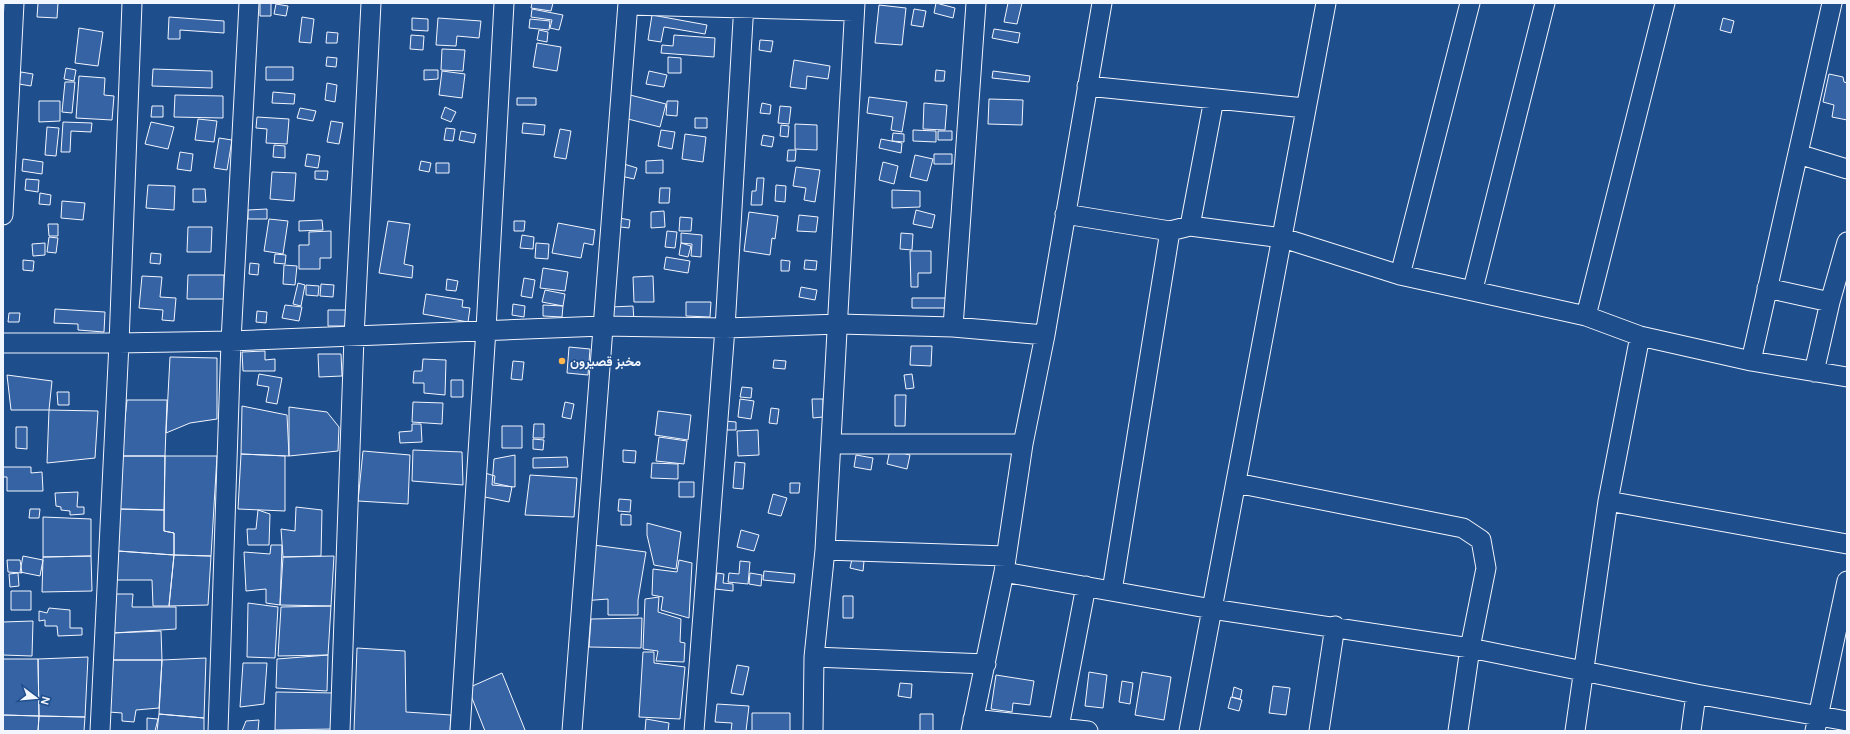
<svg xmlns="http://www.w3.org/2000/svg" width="1850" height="734" font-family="'DM Sans',Vazirmatn,sans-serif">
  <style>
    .building { fill: #3563a3; stroke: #f2f6ff }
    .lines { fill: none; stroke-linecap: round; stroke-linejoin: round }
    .minor-casing { stroke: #f2f6ff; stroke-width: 21 }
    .minor { stroke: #1f4e8c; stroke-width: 19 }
    .poi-dot { fill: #ffb74d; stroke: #1f4e8c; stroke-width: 1.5 }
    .labels { text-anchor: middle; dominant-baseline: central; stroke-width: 3; stroke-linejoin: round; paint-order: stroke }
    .poi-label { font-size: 13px; font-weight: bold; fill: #f2f6ff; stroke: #1f4e8c; text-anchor: start }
  </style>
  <rect width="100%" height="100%" fill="#1f4e8c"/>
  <path class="building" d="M38 3H58L57 18 37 17Z
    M260 3H271V16H260Z
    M532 3H553L551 11 531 8Z
    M936 3 955 8 953 18 934 13Z
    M1008 3H1022L1017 24 1004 22Z
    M276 4 288 6 286 16 274 14Z
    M879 5 906 8 902 45 875 43Z
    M532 9 563 15 559 30 550 28 552 20 531 17Z
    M914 9 926 11 923 27 911 25Z
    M652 15 707 25 705 34 664 27 661 42 648 40Z
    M169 17 224 21V33L180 30V39H168Z
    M302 17 314 19 311 43 299 42Z
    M412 18 428 19V31L412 30Z
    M438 18 481 21 479 38 457 36 456 46 436 45Z
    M1723 18 1734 21 1731 33 1720 30Z
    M530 19 550 21 549 30 529 28Z
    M79 28 103 32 98 66 75 63Z
    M994 29 1020 33 1018 43 992 38Z
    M539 30 548 32 547 42 537 40Z
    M327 32 338 33 337 43H326Z
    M411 35 424 36 423 50 410 49Z
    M674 35 715 38 714 57 661 53 662 45 673 46Z
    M760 40 773 41 771 52 759 50Z
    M537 43 561 47 557 71 533 67Z
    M442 49 465 50 463 71 441 70Z
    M327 57 337 58 336 67 326 66Z
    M668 57 681 58V73H668Z
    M794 60 830 66 828 79 807 76 806 89 790 87Z
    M266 67H293V80H266Z
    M66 68 76 70 74 81 64 79Z
    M153 69 212 71V88L152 86Z
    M424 70H438V79L424 80Z
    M936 70 945 71 944 81H935Z
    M442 71 465 74 462 98 439 95Z
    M649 71 667 75 664 87 646 84Z
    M993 71 1030 76 1029 82 992 78Z
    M21 72 33 74 31 86 19 84Z
    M1829 74 1843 77 1844 82 1847 83V120L1832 117 1834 105 1823 102Z
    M79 76 105 78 104 95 114 96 112 120 76 118Z
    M65 82H75L72 113 62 112Z
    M327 83 337 85 335 102 325 100Z
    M273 92 295 94 294 104 272 103Z
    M175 95 223 96V118L174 117Z
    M630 95 666 104 660 127 624 118Z
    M869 97 907 102 902 132 891 130 893 117 867 113Z
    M517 98H536V105H517Z
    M989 99 1023 100 1022 125 988 124Z
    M39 101H60V121L39 122Z
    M667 101H678L677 116 666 115Z
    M762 103 771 105 770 114 760 113Z
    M924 103 947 105 945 130 923 129Z
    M152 106H163V117H151Z
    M780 106 791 107 789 124 778 123Z
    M445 107 456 112 451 122 441 118Z
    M300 108 316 111 313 121 297 118Z
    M257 117 289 119 287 144 266 143 267 129 256 128Z
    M695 118H707V128H695Z
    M198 119 217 121 214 142 195 140Z
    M331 121 343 123 339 144 327 142Z
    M63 122 92 123 91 132 71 131 70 152H61Z
    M151 122 174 127 168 149 145 144Z
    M523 123 545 125 544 135 522 133Z
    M795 124 817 125V150L795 149Z
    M781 125 789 126 788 137 780 136Z
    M47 127 59 128 56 156 45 155Z
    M446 128 455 129 453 141 444 140Z
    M560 129 571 131 566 159 554 157Z
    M661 130 675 132 672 149 658 146Z
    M913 130 936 131V142L913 141Z
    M461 131 476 134 474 143 459 140Z
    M938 131H952V140H938Z
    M893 133 904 134V142L892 141Z
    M685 134 706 137 703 162 682 159Z
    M763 135 774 137 772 147 761 145Z
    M219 138 232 140 227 170 214 168Z
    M881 139 902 143 901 153 879 148Z
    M274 145 285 146V158L273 157Z
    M788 150H796L795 161H787Z
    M180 152 193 154 191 171 177 169Z
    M307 154 320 156 318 168 305 166Z
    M934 154H952V164H934Z
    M915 155 933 159 927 181 910 177Z
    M23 159 43 162 42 174 22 171Z
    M663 160V173H646V161Z
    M421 161 431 163 429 172 419 170Z
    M883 162 898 166 894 184 879 180Z
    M436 163H449V173H436Z
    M624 164 637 168 634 179 621 176Z
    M796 167 820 170 815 202 804 200 806 188 793 186Z
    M315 171H328L327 180 315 179Z
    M272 172 296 173 294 201 270 199Z
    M757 178H764L762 205H751L752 191H756Z
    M26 179 39 180 38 192 25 190Z
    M148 185 175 186 174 210 146 208Z
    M776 185 786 186 785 202 775 201Z
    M660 188H670L669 203H659Z
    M193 189H205L206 202H193Z
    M892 190 920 191V207L892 208Z
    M40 193 51 195 50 205 39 204Z
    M62 201 85 203 83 220 61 218Z
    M267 209V219H248V210Z
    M916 210 935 215 932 228 913 224Z
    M664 211 665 227 651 228V212Z
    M749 212 778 216 775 239 772 238 770 255 744 251Z
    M799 215 818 217 816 232 797 231Z
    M614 217 630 220 629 228 613 226Z
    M680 217 692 218 691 231H679Z
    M269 219 288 221 283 254 264 251Z
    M322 220 323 230 299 231V221Z
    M388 221 410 224 404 264 413 266 412 278 379 273Z
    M514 221H525L524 231H514Z
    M558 223 595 230 593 245 584 243 581 258 552 253Z
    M48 224H58V236H49Z
    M188 227H212L211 252H187Z
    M331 231V258H320V269H299V245H309V232Z
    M667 231 677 232 675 248 665 247Z
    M681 233 702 235 701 257 691 256 692 244 681 243Z
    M901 233 913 234 912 250 900 249Z
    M522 235 534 237 533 249 520 248Z
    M49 237 58 238 56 253 47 252Z
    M45 243V255L33 256 32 244Z
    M536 243 549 244 548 259 535 258Z
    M681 243 691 246 688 257 679 255Z
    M910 251H931V273H918V287H911Z
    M151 253 161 254 160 264 150 263Z
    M275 254 286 255 285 264 274 263Z
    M666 257 690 261 688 273 664 269Z
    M23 260 34 261 33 271 23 270Z
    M781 260 790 261 789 271H781Z
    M805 260 817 261 816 270 804 269Z
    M250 263 259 264 258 275 249 274Z
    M284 265 297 266 295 285 283 284Z
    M543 268 568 272 565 291 540 288Z
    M188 275H224V299H187Z
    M142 276 162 277 160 297 176 298 174 321 162 320 163 310 139 308Z
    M653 276 654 302H634L633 277Z
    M524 278 535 280 532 298 521 296Z
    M447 279 458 281 456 291 446 290Z
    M298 283 305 285 301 306 293 304Z
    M321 284 334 285 333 297 320 296Z
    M306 285 319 286 318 296 306 295Z
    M801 287 817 290 815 300 799 297Z
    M545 290 565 294 563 306 542 302Z
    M426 294 463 300 462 307 470 308 468 322 423 314Z
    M912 298H946V308H912Z
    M686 302H711L710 317 686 316Z
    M513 304 525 306 524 317 512 315Z
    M285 305 302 307 299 321 282 318Z
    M543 305 563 306 562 317 543 316Z
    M633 306 634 321 612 322 611 307Z
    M55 309 105 312 104 332 78 330V324L54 323Z
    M328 310H346V326H328Z
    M257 311 267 312 266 323 256 322Z
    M9 313H20L19 322H8Z
    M911 346H932L931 366 910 365Z
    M569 347 590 349 588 375 567 373Z
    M265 351V360L275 359V371H243L242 352Z
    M318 354H341L342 376 319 377Z
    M170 357 217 358V419L190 423 166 433Z
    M423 359 446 360 445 395 424 393V383H413L414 371H422Z
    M774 360 786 361 785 369 773 368Z
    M513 361 524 362 522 380 511 379Z
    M259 374 282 378 277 404 266 402 269 387 257 385Z
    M912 374 914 388 906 389 904 375Z
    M7 375 52 381 49 410H11Z
    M451 380H463V397H451Z
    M742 387 752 388 751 398 740 397Z
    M57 392H69V405H58Z
    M895 395H906L905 426H895Z
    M740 399 754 401 751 419 738 417Z
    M812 399H823V417L813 418Z
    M127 400H167L165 456H121Z
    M413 402 443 403 442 424 412 422Z
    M565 402 574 404 571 419 562 417Z
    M242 406 287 415 289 456 241 454Z
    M289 407 327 412 339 427 338 451 289 456Z
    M771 408 779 409 777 424 769 423Z
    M49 410 98 411 95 458 47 463Z
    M658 411 691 415 688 440 655 435Z
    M725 421 736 422V430H725Z
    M412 424H421L422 442 400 443 399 432 412 431Z
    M534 424H544V438H533Z
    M502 426H522V448H502Z
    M16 427H27V449L16 448Z
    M758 430 759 455 738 456 737 431Z
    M659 437 687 441 684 464 656 461Z
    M533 439 544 440 543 450 533 449Z
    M413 450 462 452 463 485 412 481Z
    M623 450 636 451 635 463 623 462Z
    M890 450 910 455 907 469 887 464Z
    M363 451 410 455 408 504 358 501Z
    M241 454 285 456V511L238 509Z
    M515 455V487L492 485 494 459Z
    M856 455 873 458 871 470 854 467Z
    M121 456H165L164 510 119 509Z
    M165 456H217L211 556 174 555V533L164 531Z
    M567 457 568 467 533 468V458Z
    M735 462 745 463 743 489 733 488Z
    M652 463 678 464V479L651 478Z
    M3 467H31V473L42 472 43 491H7V477H3Z
    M485 473 495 476 494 483 512 487 509 502 480 496Z
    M530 475 577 478 574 517 525 515Z
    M679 482H694V497H679Z
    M790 483H800L799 493H790Z
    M78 492 77 507H84V514L70 515V511L61 510V507L56 506 55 493Z
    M773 494 787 498 781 516 768 513Z
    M619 499 631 500 630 512 618 511Z
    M296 507 322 510 321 556 283 557 281 529 295 531Z
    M30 509H40L39 518H29Z
    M119 509 164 510V531L174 533V555L118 551Z
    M258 510 270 514 269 545H248L247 529H256Z
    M621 514 631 515V525H621Z
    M43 517 91 519V556L43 557Z
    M647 523 681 532 676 569 654 565 647 535Z
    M741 530 759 535 754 551 737 547Z
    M586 544 646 552 638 600V615H608V599L582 601Z
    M271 545H282L280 605 266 603V589L246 591 244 552 270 554Z
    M118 551 174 555 169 606H153L152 580H114Z
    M174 555 211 556 208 605 169 606Z
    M23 556 43 560 40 576 20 572Z
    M91 556 92 591 42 592 43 557Z
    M334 556 331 606 280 605 283 557Z
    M852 559 864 561 863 571 850 568Z
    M7 560H20L22 573 8 572Z
    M679 560 692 563 689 618 661 610 663 597 652 595 653 569 677 572Z
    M740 561 750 562 748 584 728 582 729 573 739 574Z
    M764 571 795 574 794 583 763 580Z
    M18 573 19 586 10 587 9 574Z
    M717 573 724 574 723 583 733 584V591L715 589Z
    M750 573 762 575 761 586 749 584Z
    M11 591H31V610H11Z
    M116 594H133L132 607H176V629L113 633Z
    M843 596H853V618H843Z
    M659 597 658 612 681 619 680 642 685 643 684 662 656 661 658 651 643 649 645 599Z
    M248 603 278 607 275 658 247 657Z
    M331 606 328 655 278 656 281 607Z
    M49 608 70 610V628H82V635L58 636 57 626H45V620L39 621V611L47 613Z
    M642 618 641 648 589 647 591 619Z
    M33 621 32 656 3 655V622Z
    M161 631 162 660H112L113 633Z
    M357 648 405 651 406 712 451 715 450 731H354Z
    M643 652H654V663L685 667 680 719 639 717Z
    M328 655 327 691 276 688 277 659Z
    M88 657 85 717 39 716 38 659Z
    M206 658 204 718 159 714 162 660Z
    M3 659H38L39 716 3 715Z
    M112 660H162L159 708 136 710 134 722 122 721V713L109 712Z
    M243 663H267L264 704 240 707Z
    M737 665 749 667 743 695 731 693Z
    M1089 672 1107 675 1103 708 1085 706Z
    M1142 672 1171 677 1164 720 1135 715Z
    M502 673 525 730 522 731H485L468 688Z
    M996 675 1034 681 1030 705 1013 703 1012 712 991 709Z
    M1122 681 1133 683 1130 704 1119 702Z
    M900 683 912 684 911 698 898 696Z
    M1273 686 1290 688 1286 715 1269 713Z
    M1234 687 1242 690 1240 699 1232 697Z
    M276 692 335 693 333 729 275 730Z
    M1231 697 1242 700 1239 711 1228 708Z
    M717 704 749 706 746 731H731L732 723 715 722Z
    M752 713H790V731H752Z
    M159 714 204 718V731H157Z
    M920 714H933V731H920Z
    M3 715 39 716 38 731H3Z
    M39 716 85 717 84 731H38Z
    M147 718 158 719 155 731H147Z
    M646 719 669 723 668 731H645Z
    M259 720 258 731H242L246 721Z"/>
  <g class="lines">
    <g class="minor-casing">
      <path id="minor" d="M628 5 854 11
        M1087 86 1305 108
        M1798 154 1847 169
        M1065 214 1170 231 1190 226 1283 238 1400 275 1586 316 1640 336 1751 361 1847 377
        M3 215 14 3
        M1190 226 1214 99
        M1400 275 1470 3
        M1767 288 1830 302
        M1473 289 1545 3
        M1586 316 1665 3
        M953 327 976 3
        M3 343H119L231 341 602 326 725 328 839 324 953 327 1045 335
        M1751 361 1832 3
        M1814 372 1830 302 1847 242
        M831 444H1023
        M1236 483 1463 528 1481 540 1486 568 1470 648 1458 731
        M1608 501 1847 544
        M825 550 1006 556
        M1004 572 1212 609 1470 648 1696 694 1847 721
        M1112 591 1170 231
        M814 657 986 664
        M973 719 1088 731
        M1059 727 1086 586
        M100 731 119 343 132 3
        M218 731 231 341 249 3
        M340 731 354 337 371 3
        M460 731 486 329 504 3
        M572 731 628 3
        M694 731 725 328 744 3
        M813 731 814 657 825 550 855 3
        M971 731 1004 572 1023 444 1045 335 1102 3
        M1189 731 1326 3
        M1319 731 1335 626
        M1575 731 1608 501 1640 336
        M1691 731 1696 694
        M1815 731 1847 581"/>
    </g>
    <use href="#minor" class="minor"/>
  </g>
  <circle class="poi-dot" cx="562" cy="361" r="4"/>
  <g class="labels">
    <g class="poi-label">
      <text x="570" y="361">مخبز قصيرون</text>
    </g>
  </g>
  <rect width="1850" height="734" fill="none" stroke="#f2f6ff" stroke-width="8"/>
  <g transform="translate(36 698) rotate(106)" stroke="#1f4e8c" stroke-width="3" paint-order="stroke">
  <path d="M0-3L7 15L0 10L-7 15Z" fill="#f2f6ff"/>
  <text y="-6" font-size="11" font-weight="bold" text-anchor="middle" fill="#f2f6ff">N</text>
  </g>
</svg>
